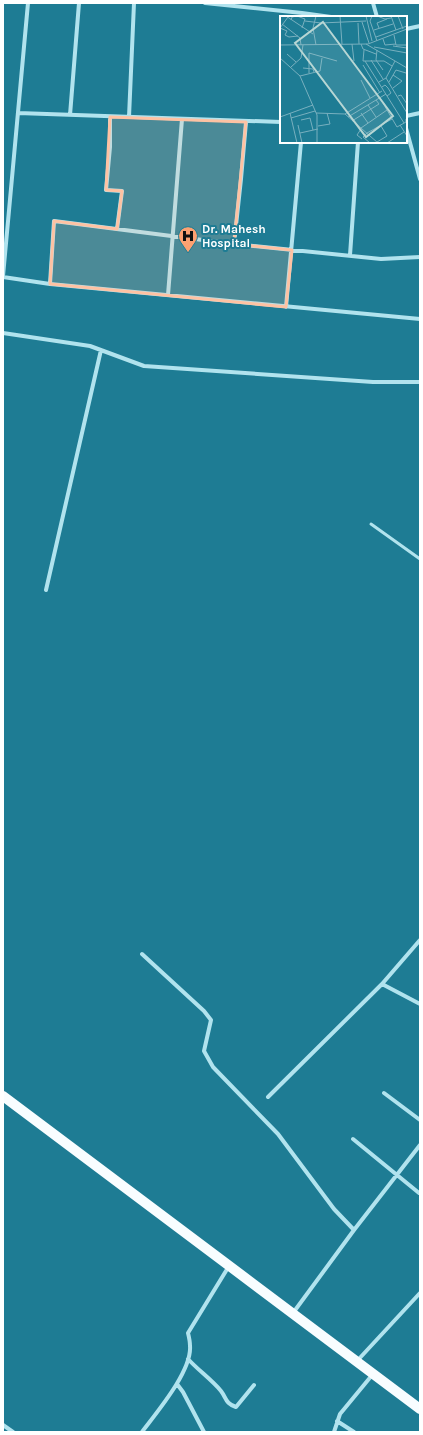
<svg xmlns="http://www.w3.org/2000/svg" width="423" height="1435" font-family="Karla,sans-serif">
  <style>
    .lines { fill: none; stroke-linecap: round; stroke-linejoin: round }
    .lane { stroke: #b1e3ee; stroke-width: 3 }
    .street { stroke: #b1e3ee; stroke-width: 4 }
    .primary { stroke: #f8fdff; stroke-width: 10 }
    .marked { fill: #fec2a3; fill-opacity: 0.2; stroke: #fec2a3; stroke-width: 3; stroke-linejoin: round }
    .labels { text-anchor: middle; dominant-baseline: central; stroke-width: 4; stroke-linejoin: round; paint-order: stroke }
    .poi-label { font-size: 12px; font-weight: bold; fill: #fff; stroke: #1e7c94; text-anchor: start }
    .inset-road { fill: none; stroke: #78b0bf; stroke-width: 1 }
    .view { fill: #b7d6d4; fill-opacity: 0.15; stroke: #b7d6d4; stroke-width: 2 }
    .inset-edge { fill: none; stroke: #fff; stroke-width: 2 }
  </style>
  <rect width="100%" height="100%" fill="#1e7c94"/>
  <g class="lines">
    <path class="lane" d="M371 524 420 559"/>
    <path class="street" d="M205 3 302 13 331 17
      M373 3 377 17
      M406 29 420 26
      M18 113 281 122
      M70 115 79 3
      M406 116 420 113
      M110 117V147L106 190 122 191 117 229
      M129 117 134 3
      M406 128 420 179
      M234 244 241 179 246 122
      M350 255 358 142
      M3 276 28 3
      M3 277 50 284 420 319
      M50 284 54 221 234 244 381 259 420 257
      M168 295 182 119
      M286 307 301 142
      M3 333 90 346 144 366 373 382H420
      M46 590 101 350
      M142 954 204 1011 211 1020 204 1051 213 1067 278 1134 334 1209 354 1230 420 1145
      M382 984 420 940
      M384 1093 420 1120
      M268 1097 382 984 420 1004
      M353 1139 419 1193
      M293 1313 354 1230
      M188 1359C198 1370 212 1380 221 1391 227 1399 225 1403 236 1407L254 1385
      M357 1361 420 1293
      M177 1384 183 1392 204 1432
      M337 1421 354 1432
      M3 1425 13 1432
      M142 1432C157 1412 192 1371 190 1346 190 1342 189 1337 188 1333L229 1266
      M334 1432 340 1414 373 1374"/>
    <path class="primary" d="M3 1096 420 1409"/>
  </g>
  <path class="marked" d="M110 117 246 122 234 244 292 250 286 307 50 284 54 221 117 229 122 191 106 190Z"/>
  <defs>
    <g id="hospital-pin" transform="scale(1)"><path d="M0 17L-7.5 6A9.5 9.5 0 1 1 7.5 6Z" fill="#fda171" stroke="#1e7c94"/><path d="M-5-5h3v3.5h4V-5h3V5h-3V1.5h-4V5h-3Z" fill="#111"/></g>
  </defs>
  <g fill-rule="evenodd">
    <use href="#hospital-pin" x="188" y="236"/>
  </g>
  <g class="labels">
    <g class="poi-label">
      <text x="202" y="229">Dr. Mahesh<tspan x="202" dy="14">Hospital</tspan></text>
    </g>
  </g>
  <g transform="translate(280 16)">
    <rect width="127" height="127" fill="#1e7c94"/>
    <path class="inset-road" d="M6 0 33 18M60 0 62 28M86 0 92 25M92 0 90 5 97 25M97 0 105 3 111 2M111 0 116 14M118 0 123 13M11 4 12 1 17 0 25 3 22 12M25 5 41 7 86 5M82 6 89 27M78 7 79 28M2 8 20 22 21 29M99 12 97 7 107 3M94 14 113 8M7 15 0 12 8 1M7 15 5 19 9 21 18 20M114 19 116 29H127M96 21 127 10M103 23 105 29 116 28M72 28 74 45M81 28 83 33 96 38M86 28 127 52M0 29 88 28 127 13M36 29 33 12 36 0M113 30 127 32M94 31 127 37M84 34 83 45H104L112 50M97 34 96 44 103 54M7 38 16 46M0 42 20 60 37 99V127M91 44 103 63M85 45 124 107M83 49 100 77M11 51 21 42 23 29M23 52 33 53 34 56M29 57V37L57 45M113 59 122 65 113 72M20 60 40 55 42 42M106 62 127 97M81 64 90 82M99 66 106 62 115 45M109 66 116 54 126 57M102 71 105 69 108 72 111 77 107 80M118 80 121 79 127 88M100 82 117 111 126 106V103M88 89 96 101M10 97 17 127M36 97 65 98 98 127M81 97 88 107M65 98 102 75M0 101 33 89M68 101 106 78M11 102 35 95M21 104 30 102 33 114M72 105 99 88 96 84M18 109 22 127M120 109 127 120M38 110 50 108 47 97M81 112 107 94M81 113 77 119 82 123M20 117 38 113M87 117 112 103M87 117 83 121 90 127M97 126 107 120 101 110M107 127 124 116"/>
    <path class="view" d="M43 6 113 100 86 121 15 27Z"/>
    <rect width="127" height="127" class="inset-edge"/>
  </g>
  <rect width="423" height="1435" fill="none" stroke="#ffffff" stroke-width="8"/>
</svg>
